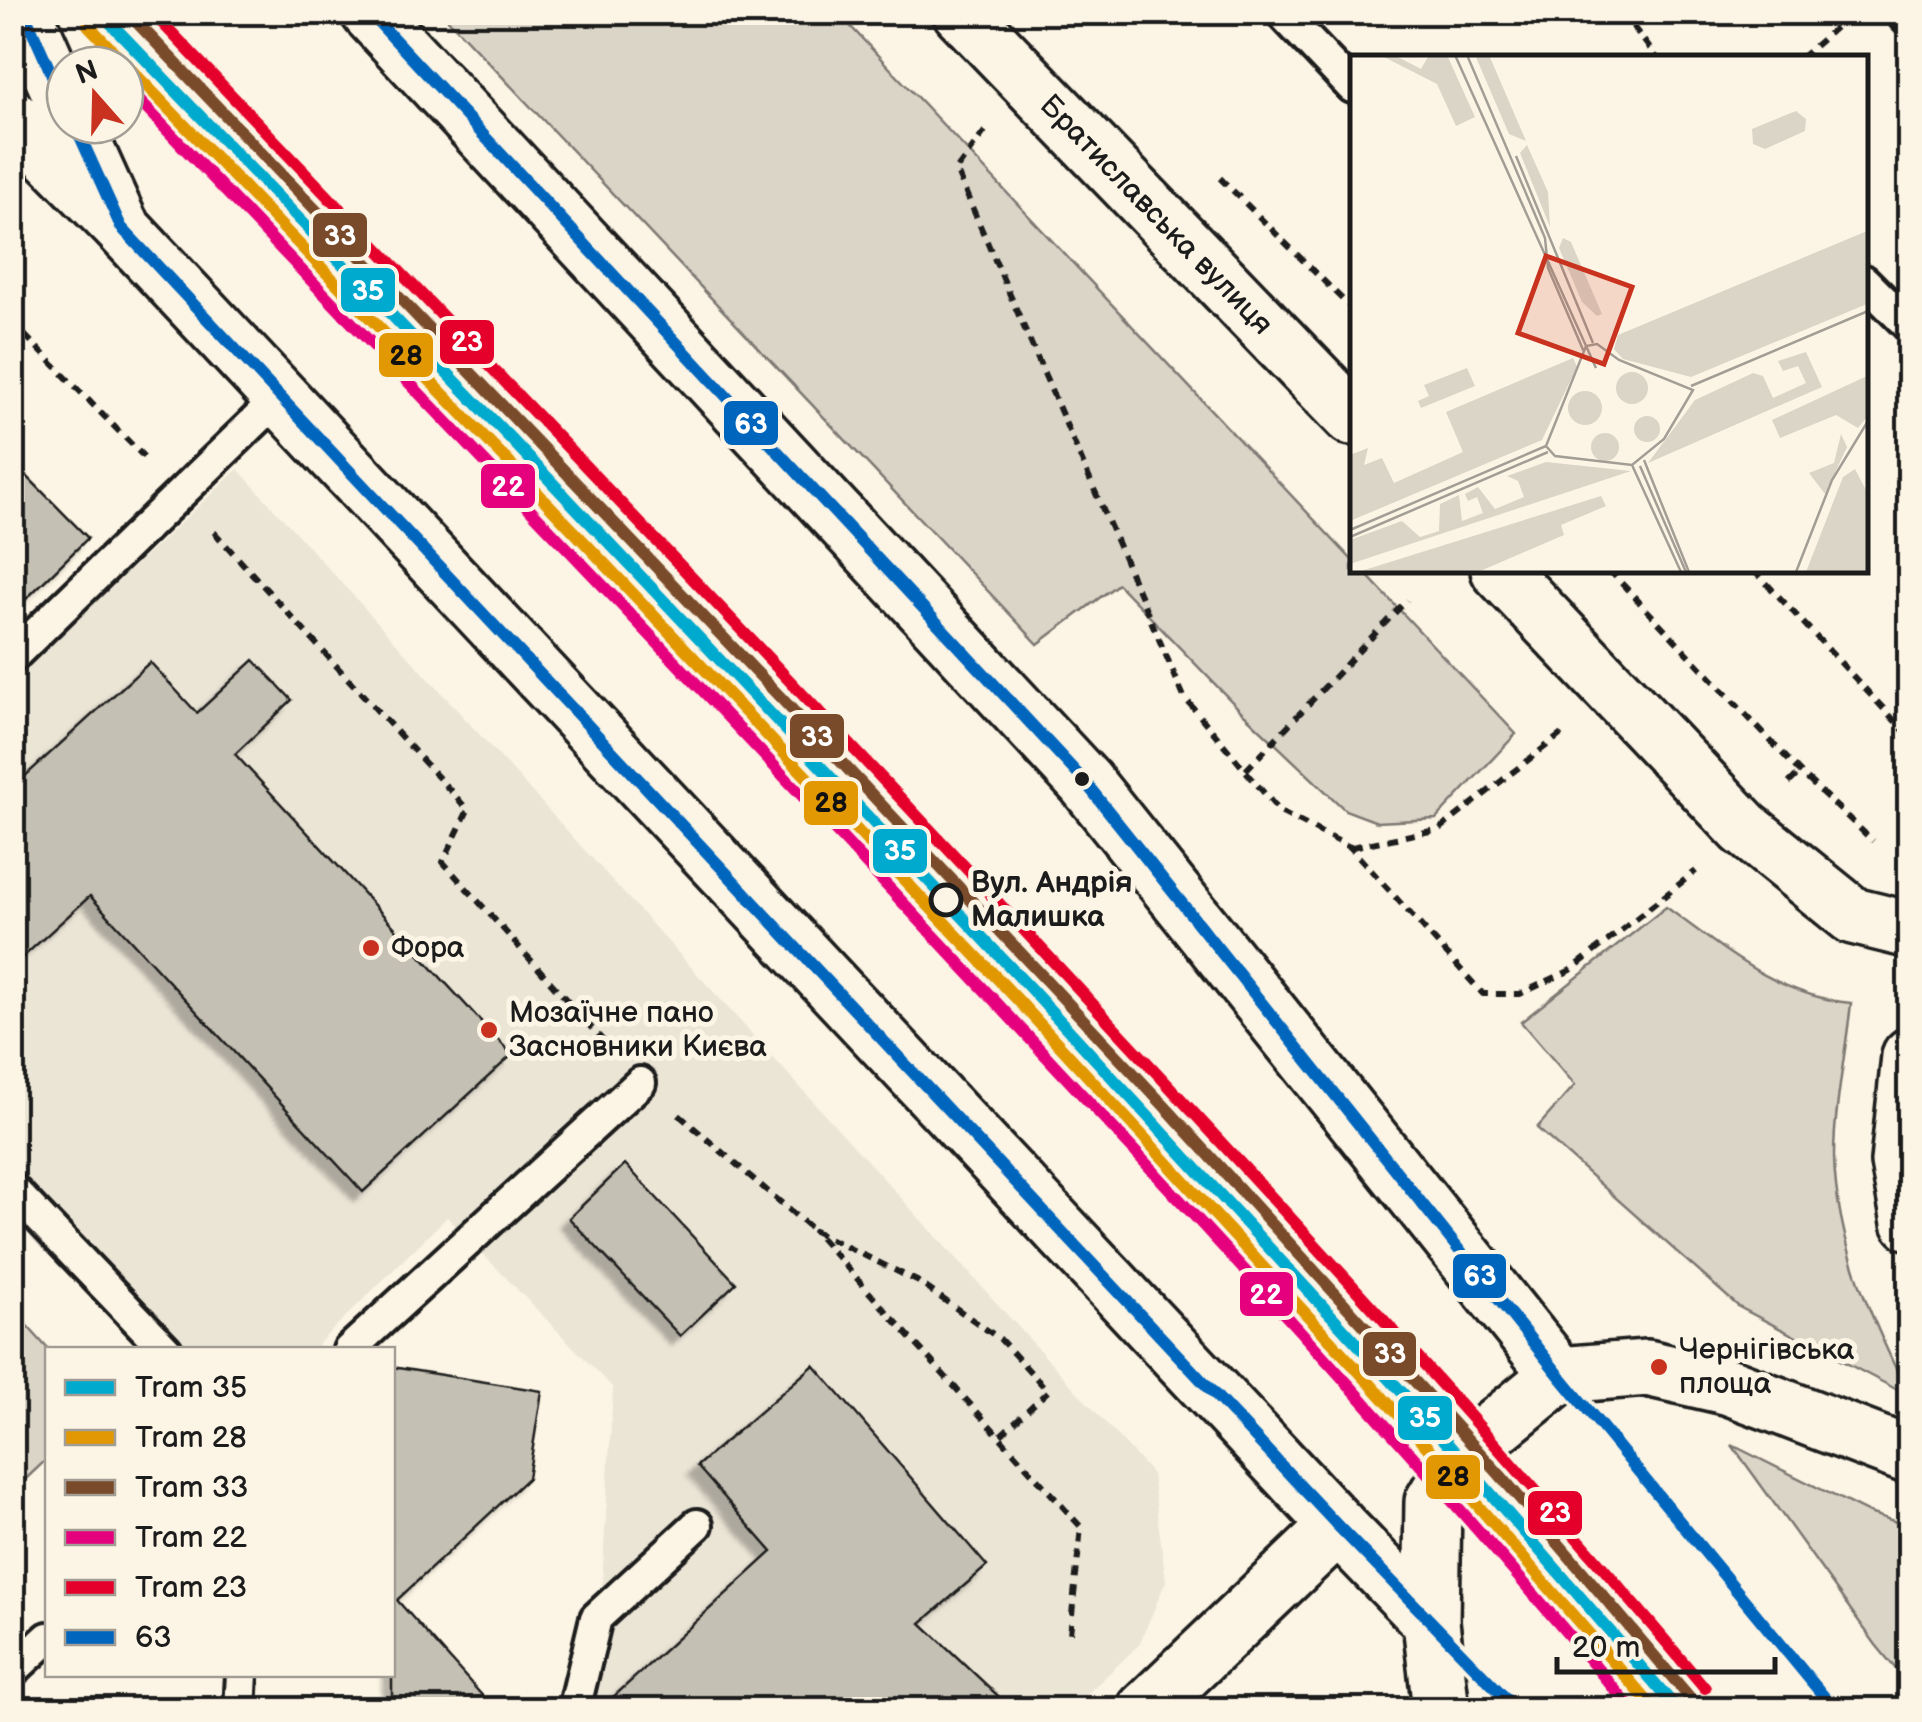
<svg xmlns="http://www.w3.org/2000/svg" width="1922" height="1722" font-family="'Balsamiq Sans',sans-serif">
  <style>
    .built { fill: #ebe5d6 }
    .green { fill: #dbd5c8; stroke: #7c7872; stroke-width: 2.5 }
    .building { fill: #c4c0b3; stroke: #1c1c1c; stroke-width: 2.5; filter: url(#shadow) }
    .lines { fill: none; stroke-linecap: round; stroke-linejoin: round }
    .lane-casing { stroke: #1c1c1c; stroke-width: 38 }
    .street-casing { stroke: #1c1c1c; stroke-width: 62 }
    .secondary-casing { stroke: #1c1c1c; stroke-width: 62 }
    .primary-casing { stroke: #1c1c1c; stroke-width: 62 }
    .highway-casing { stroke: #1c1c1c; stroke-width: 62 }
    .path { stroke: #1c1c1c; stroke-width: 6; stroke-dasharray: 10 8; stroke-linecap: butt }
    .lane { stroke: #fcf5e5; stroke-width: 30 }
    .street { stroke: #fcf5e5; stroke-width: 55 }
    .secondary { stroke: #fcf5e5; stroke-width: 55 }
    .primary { stroke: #fcf5e5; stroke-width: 55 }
    .highway { stroke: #fcf5e5; stroke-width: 55 }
    .bus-1-casing { stroke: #fcf5e5; stroke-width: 20 }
    .bus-1 { stroke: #0065bd; stroke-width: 12 }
    .tram-1-casing { stroke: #fcf5e5; stroke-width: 20 }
    .tram-2-casing { stroke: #fcf5e5; stroke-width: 20 }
    .tram-3-casing { stroke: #fcf5e5; stroke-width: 20 }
    .tram-4-casing { stroke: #fcf5e5; stroke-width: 20 }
    .tram-5-casing { stroke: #fcf5e5; stroke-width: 20 }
    .tram-1 { stroke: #00a9ce; stroke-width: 12 }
    .tram-2 { stroke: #e19803; stroke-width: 12 }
    .tram-3 { stroke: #7a4b2a; stroke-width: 12 }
    .tram-4 { stroke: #e5007d; stroke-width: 12 }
    .tram-5 { stroke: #e4002b; stroke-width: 12 }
    .bus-dot { fill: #1c1c1c; stroke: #fcf5e5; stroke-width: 4 }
    .stop-dot { fill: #fcf5e5; stroke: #1c1c1c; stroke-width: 5 }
    .poi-dot { fill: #c8321e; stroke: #fcf5e5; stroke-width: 4 }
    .labels { text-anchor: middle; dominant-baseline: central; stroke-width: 10; stroke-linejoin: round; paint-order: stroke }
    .street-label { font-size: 30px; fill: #1c1c1c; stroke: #fcf5e5 }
    .stop-label { font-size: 30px; font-weight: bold; fill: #1c1c1c; stroke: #fcf5e5; text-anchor: start }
    .poi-label { font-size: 30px; fill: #1c1c1c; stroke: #fcf5e5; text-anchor: start }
    .inset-road { fill: none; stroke: #a29e95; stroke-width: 2.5 }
    .view { fill: #c8321e; fill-opacity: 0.15; stroke: #c8321e; stroke-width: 5 }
    .inset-edge { fill: none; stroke: #1c1c1c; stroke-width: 5 }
    .line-badge { stroke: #fcf5e5; stroke-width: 4 }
    .badge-label { font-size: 28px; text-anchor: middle; font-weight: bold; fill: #fff }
    .pale-badge-label { font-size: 28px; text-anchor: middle; font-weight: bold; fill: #111 }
  </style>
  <defs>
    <filter id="shadow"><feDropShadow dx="-9" dy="9" stdDeviation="2.5" flood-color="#0004"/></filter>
  </defs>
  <rect width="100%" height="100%" fill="#fcf5e5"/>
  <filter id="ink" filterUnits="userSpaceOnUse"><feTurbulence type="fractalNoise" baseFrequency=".01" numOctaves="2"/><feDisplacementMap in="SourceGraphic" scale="20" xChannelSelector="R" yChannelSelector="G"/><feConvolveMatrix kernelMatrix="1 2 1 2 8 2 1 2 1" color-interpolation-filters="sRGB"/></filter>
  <g filter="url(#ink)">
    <path class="built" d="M238 469 1152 1474 1166 1581 1139 1645 1071 1709H595L613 1388 447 1217 313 1349H187L13 1165V680Z"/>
    <path class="green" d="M442 13H838L1352 560V570H1362L1516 734 1436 819 1377 822 1345 810 1244 714 1118 584 1038 644Z
      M1666 907C1724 949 1777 996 1851 1003 1846 1051 1834 1109 1834 1156 1836 1243 1872 1320 1909 1396L1739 1307 1537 1128 1575 1085 1521 1022Z
      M13 1310 48 1349 47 1459 13 1491Z
      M1732 1445 1869 1513 1909 1526V1685L1876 1645Z"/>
    <path class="building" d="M12 461 88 538 12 613Z
      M254 660 292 700 235 754 512 1055 363 1192 90 896 12 967V788L150 662 197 713Z
      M625 1164 736 1283 680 1336 569 1218Z
      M814 1365 987 1566 921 1623 1013 1710H599L772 1552 697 1466Z
      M392 1367 542 1391 528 1478 397 1600 495 1710H392Z"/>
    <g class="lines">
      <g class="lane-casing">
        <path id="lane" d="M1281 12 1352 87
          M1864 281 1910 327
          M12 657 280 397
          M12 1189 166 1350
          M349 1350 640 1083
          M12 1671 48 1638
          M240 1710 242 1674
          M574 1710 596 1618 697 1525"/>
      </g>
      <g class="street-casing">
        <path id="street" d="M961 12 1352 417
          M1499 570 1744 828 1853 916 1910 930"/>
      </g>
      <g class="secondary-casing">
        <path id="secondary" d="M12 117 119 225
          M1910 1056 1899 1162 1910 1222
          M1145 1710 1338 1526"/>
      </g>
      <g class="primary-casing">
        <path id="primary" d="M24 12 65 104
          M369 12 1085 782 1559 1375
          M75 125 121 227 1338 1526 1431 1622"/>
      </g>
      <g class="highway-casing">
        <path id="highway" d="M1441 1710 1431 1622 1433 1502 1460 1456 1559 1375 1647 1368 1730 1387 1910 1456"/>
      </g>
      <path class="path" d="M1622 12 1657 58
        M1878 12 1910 45
        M1801 58 1853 12
        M985 131 956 170 1184 697 1280 812 1350 847 1483 994H1520L1571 970 1696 871
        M1220 178 1352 309
        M12 322 144 457
        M214 532 468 810 443 862 606 1044
        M1609 570 1800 772 1873 841
        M1754 570 1910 737
        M1246 770 1407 600
        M1789 783 1800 772
        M1352 847 1440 829 1564 732
        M1015 1010 1115 1123
        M679 1115 814 1231
        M1001 1435 1048 1391 1000 1339 917 1281 814 1231 1081 1527 1070 1634"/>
      <use href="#lane" class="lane"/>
      <use href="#street" class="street"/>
      <use href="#secondary" class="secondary"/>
      <use href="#primary" class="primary"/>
      <use href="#highway" class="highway"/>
      <g class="bus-1-casing">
        <path id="bus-1" d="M24 12 65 104
          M369 12 1085 782 1559 1375 1835 1710
          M75 125 121 227 1338 1526 1517 1710"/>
      </g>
      <use href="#bus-1" class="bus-1"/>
      <g class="tram-1-casing">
        <path id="tram-1" d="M100 12 509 437 1028 986 1421 1413 1678 1710"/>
      </g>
      <g class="tram-2-casing">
        <path id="tram-2" d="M88 25 496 449 1016 998 1408 1425 1655 1710"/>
      </g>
      <g class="tram-3-casing">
        <path id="tram-3" d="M127 12 782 699 1170 1112 1500 1475 1691 1699"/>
      </g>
      <g class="tram-4-casing">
        <path id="tram-4" d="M125 86C438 413 752 739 1060 1071 1255 1280 1448 1490 1632 1710"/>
      </g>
      <g class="tram-5-casing">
        <path id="tram-5" d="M152 12C469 345 788 675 1100 1012 1306 1233 1511 1456 1705 1688"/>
      </g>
      <use href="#tram-1" class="tram-1"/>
      <use href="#tram-2" class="tram-2"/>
      <use href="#tram-3" class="tram-3"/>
      <use href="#tram-4" class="tram-4"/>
      <use href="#tram-5" class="tram-5"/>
    </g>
  </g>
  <circle class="bus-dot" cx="1082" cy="779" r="9"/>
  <circle class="stop-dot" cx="946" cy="900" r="15"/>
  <g class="poi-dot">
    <circle cx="371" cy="948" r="10"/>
    <circle cx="489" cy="1030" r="10"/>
    <circle cx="1659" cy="1367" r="10"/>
  </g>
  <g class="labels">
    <g class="street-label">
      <text transform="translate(1156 215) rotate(46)">Братиславська вулиця</text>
    </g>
    <g class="stop-label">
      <text x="971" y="883">Вул. Андрія<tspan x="971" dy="34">Малишка</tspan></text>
    </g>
    <g class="poi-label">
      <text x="391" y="948">Фора</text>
      <text x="509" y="1013">Мозаїчне пано<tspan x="509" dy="34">Засновники Києва</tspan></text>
      <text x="1679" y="1350">Чернігівська<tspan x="1679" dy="34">площа</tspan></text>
    </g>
  </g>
  <g transform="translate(1350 55)">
    <rect width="518" height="518" fill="#fcf5e5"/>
    <path d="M44 0 71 14 79 0H97L125 62 106 71 87 29 34 2ZM125 0H139L176 86 159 79ZM446 56 456 64 455 76 415 94 403 89 402 74ZM177 90 198 137 200 172 170 98ZM517 176V249L341 322 273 304 264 294 268 280ZM213 183 221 187 252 259 247 261 232 247 209 193ZM456 297 472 332 298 408 345 345 403 318 413 321 423 343 456 328 448 311 433 316 428 306ZM223 303 227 312 192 385 0 466V400L18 393 14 410 32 403 44 428 113 397 96 357ZM117 313 125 331 71 353 68 346 79 341 74 330ZM266 333a16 16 0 1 1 32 0a16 16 0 1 1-32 0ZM517 321V362L508 373 486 360 430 383 422 365ZM218 353a17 17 0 1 1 34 0a17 17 0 1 1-34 0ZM284 374a13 13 0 1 1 26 0a13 13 0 1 1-26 0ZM241 392a14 14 0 1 1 28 0a14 14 0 1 1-28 0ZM491 379 497 392 475 439 459 418 484 408ZM196 407 281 416 0 509V485L52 466 70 482 89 476 90 449 109 440 112 466 133 458 127 442 118 446 115 439 128 432 145 454 174 442 168 426 157 421ZM505 414 517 437V517H456L493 422ZM251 441 256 451 211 470 214 480 128 517H8Z" fill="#dbd5c8"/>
    <path class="inset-road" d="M105 0 246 313M117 0 195 183 198 213 234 297M166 101 243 288M247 289 269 305 343 335 314 384 282 410 205 401 196 391 236 291ZM341 331 518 256M294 405 339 517M282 410 331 517M290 411 336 517M0 475 196 391M0 482 198 397M446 517 482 425 518 366"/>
    <path class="view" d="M196 201 282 232 254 309 168 278Z"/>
    <rect width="518" height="518" class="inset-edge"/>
  </g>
  <g class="line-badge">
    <rect x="311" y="211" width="58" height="48" rx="10" fill="#7a4b2a"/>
    <rect x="339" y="266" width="58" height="48" rx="10" fill="#00a9ce"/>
    <rect x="438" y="318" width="58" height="48" rx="10" fill="#e4002b"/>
    <rect x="377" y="331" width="58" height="48" rx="10" fill="#e19803"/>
    <rect x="722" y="399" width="58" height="48" rx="10" fill="#0065bd"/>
    <rect x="479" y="462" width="58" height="48" rx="10" fill="#e5007d"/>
    <rect x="788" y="712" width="58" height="48" rx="10" fill="#7a4b2a"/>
    <rect x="802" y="779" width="58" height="48" rx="10" fill="#e19803"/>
    <rect x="871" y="827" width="58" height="48" rx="10" fill="#00a9ce"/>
    <rect x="1451" y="1252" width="57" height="48" rx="10" fill="#0065bd"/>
    <rect x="1238" y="1270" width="57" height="48" rx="10" fill="#e5007d"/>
    <rect x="1361" y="1330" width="57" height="48" rx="10" fill="#7a4b2a"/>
    <rect x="1396" y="1394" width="58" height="48" rx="10" fill="#00a9ce"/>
    <rect x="1424" y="1453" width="58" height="48" rx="10" fill="#e19803"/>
    <rect x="1526" y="1489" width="58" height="48" rx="10" fill="#e4002b"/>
  </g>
  <g class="badge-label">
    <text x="340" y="245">33</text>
    <text x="368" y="300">35</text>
    <text x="467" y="351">23</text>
    <text x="751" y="433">63</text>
    <text x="508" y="496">22</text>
    <text x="817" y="746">33</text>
    <text x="900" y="860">35</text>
    <text x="1480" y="1285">63</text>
    <text x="1266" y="1304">22</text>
    <text x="1390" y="1363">33</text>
    <text x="1425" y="1427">35</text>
    <text x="1555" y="1522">23</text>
  </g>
  <g class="pale-badge-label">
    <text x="406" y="365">28</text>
    <text x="831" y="812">28</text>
    <text x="1453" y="1486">28</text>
  </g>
  <rect width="1922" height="1722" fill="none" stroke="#fcf5e5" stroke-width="50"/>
  <rect x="25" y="25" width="1872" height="1672" fill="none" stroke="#1c1c1c" stroke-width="4" filter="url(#ink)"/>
  <rect x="45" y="1347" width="350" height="330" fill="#fcf5e5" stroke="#a29e95" stroke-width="2.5"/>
  <rect x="65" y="1380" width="50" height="15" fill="#00a9ce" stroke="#a29e95" stroke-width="2.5"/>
  <text x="135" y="1397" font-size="30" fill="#1c1c1c">Tram 35</text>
  <rect x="65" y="1430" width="50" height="15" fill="#e19803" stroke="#a29e95" stroke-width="2.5"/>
  <text x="135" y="1447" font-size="30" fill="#1c1c1c">Tram 28</text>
  <rect x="65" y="1480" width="50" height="15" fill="#7a4b2a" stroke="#a29e95" stroke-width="2.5"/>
  <text x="135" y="1497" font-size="30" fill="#1c1c1c">Tram 33</text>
  <rect x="65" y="1530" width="50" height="15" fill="#e5007d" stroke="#a29e95" stroke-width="2.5"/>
  <text x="135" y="1547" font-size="30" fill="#1c1c1c">Tram 22</text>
  <rect x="65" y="1580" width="50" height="15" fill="#e4002b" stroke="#a29e95" stroke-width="2.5"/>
  <text x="135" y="1597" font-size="30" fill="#1c1c1c">Tram 23</text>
  <rect x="65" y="1630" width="50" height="15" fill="#0065bd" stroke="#a29e95" stroke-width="2.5"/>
  <text x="135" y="1647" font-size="30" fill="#1c1c1c">63</text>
  <g transform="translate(95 95) rotate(340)"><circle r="48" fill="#fcf5e5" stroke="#a29e95" stroke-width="2.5"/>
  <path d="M0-8L18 38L0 25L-18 38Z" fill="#c8321e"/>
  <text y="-15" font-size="28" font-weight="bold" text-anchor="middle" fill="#1c1c1c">N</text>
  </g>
  <path d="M1557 1657v15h218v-15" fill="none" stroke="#1c1c1c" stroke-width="5"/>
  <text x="1572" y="1657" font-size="30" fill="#1c1c1c" stroke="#fcf5e5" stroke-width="8" paint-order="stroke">20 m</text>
</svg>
